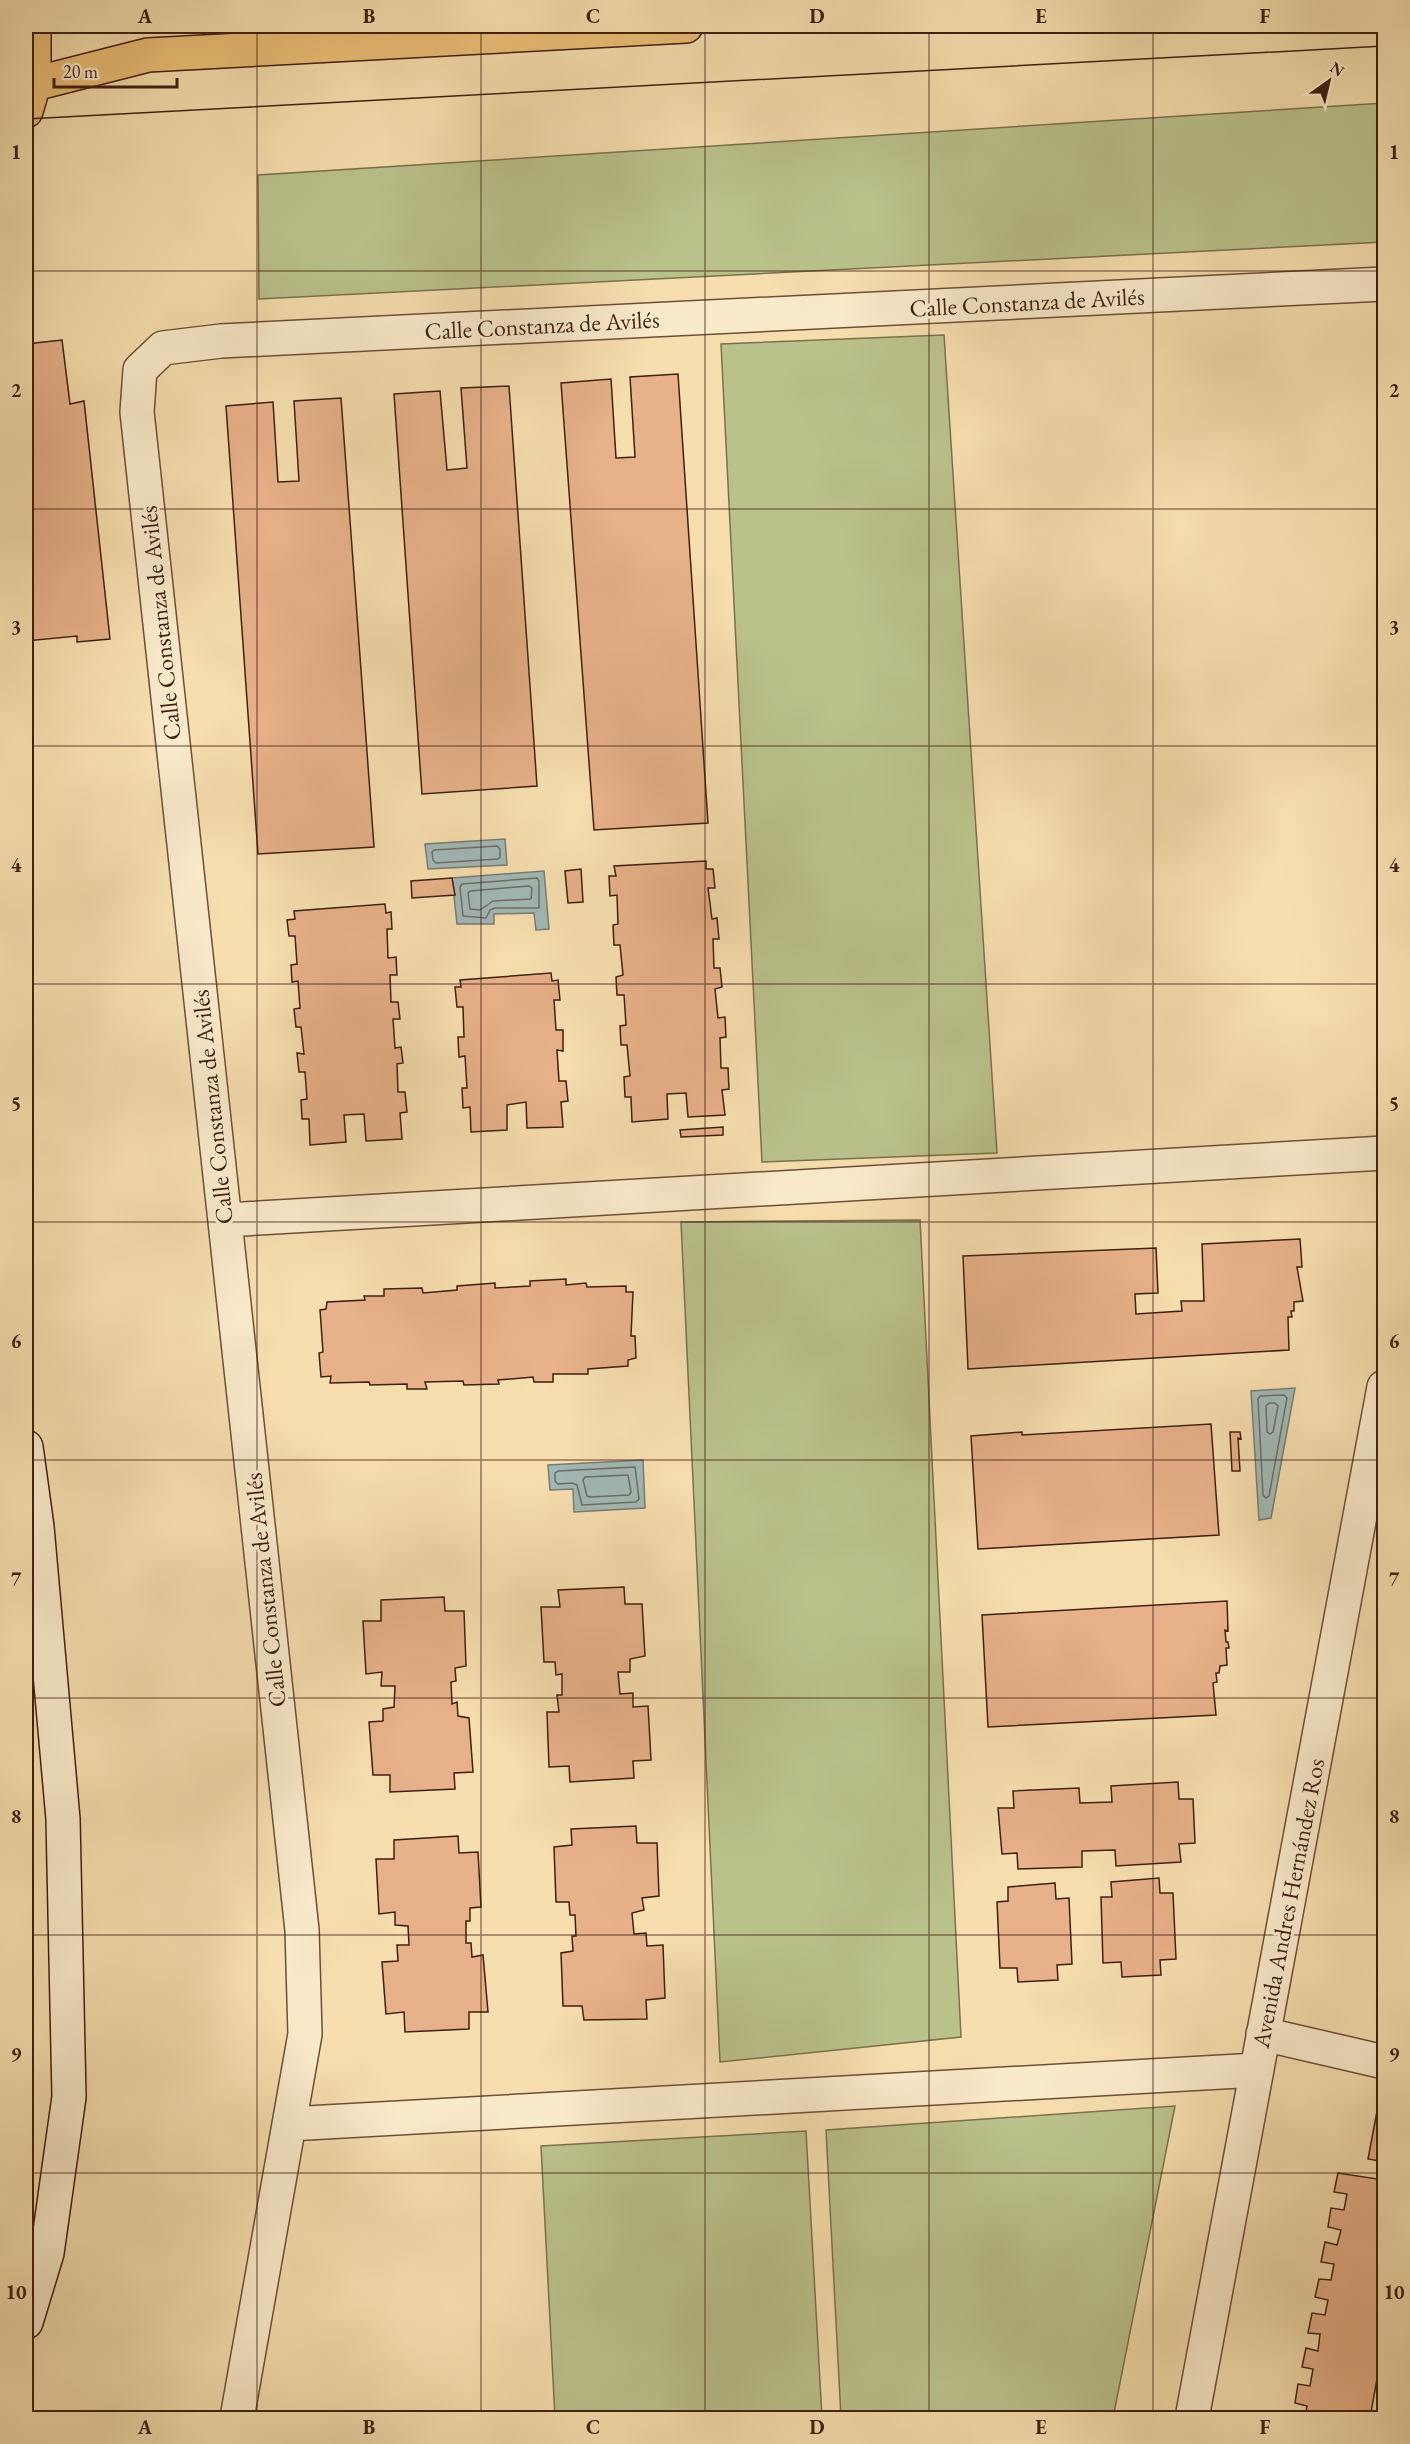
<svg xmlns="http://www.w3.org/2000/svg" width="1410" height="2444" font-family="'EB Garamond',serif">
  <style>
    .green { fill: #bac28c; stroke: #7c704e; stroke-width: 1.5 }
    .water { fill: #a1b9b6; stroke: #7a7b74; stroke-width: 1.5 }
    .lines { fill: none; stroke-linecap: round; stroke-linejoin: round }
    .shore { stroke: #706c64; stroke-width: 1.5 }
    .building { fill: #e7b189; stroke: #3f1f11; stroke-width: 1.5 }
    .minor-casing { stroke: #6d4f38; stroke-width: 36 }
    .secondary-casing { stroke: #3f1f11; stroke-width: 36 }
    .primary-casing { stroke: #3f1f11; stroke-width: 36 }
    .minor { stroke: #f9eaca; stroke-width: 33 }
    .secondary { stroke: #f9eaca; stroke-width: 33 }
    .primary { stroke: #ebbf77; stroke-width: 33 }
    .tram { stroke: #3f1f11; stroke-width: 1.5 }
    .grid { fill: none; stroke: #3f1f11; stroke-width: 1.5; stroke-opacity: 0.55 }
    .labels { text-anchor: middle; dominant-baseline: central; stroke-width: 6; stroke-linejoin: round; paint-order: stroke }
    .street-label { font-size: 24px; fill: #3f1f11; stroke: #f9eaca }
    .neatline { fill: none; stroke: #3f1f11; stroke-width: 2 }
    .grid-label { font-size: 20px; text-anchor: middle; font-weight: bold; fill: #3f1f11 }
  </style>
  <rect width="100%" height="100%" fill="#f6deae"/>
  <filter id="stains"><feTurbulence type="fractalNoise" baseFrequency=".00333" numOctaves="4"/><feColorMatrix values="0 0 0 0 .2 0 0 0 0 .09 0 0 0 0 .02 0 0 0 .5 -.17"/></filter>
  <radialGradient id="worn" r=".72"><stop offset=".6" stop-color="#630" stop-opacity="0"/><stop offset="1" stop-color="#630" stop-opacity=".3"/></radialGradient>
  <path class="green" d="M1384 103V242L259 299 258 175Z
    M944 335 997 1153 762 1162 721 344Z
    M920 1220 961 2037 720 2062 681 1222Z
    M1175 2106 1113 2418H841L826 2130Z
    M806 2131 822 2418H555L541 2146Z"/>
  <path class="water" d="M505 839 507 865 428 869 425 844Z
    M544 871 549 929 536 930 534 913 494 914V924H457L452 878Z
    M1295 1388 1271 1518 1259 1520 1251 1391Z
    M643 1460 645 1508 574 1512 573 1489 550 1490 548 1465Z"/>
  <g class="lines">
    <path class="shore" d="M497 846 500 849V857L498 859 436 863 433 860 432 852 434 850Z
      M537 878 539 881V908H495L490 910 486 918 463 916 460 887 462 884Z
      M529 886 532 888 531 899 493 901 480 910 470 909 468 893 470 891Z
      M1284 1395 1287 1398 1269 1496 1266 1498 1263 1495 1258 1399 1260 1396Z
      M1269 1403H1275L1278 1406 1273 1432 1270 1434 1267 1432 1266 1406Z
      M635 1467 639 1499 636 1502 582 1505 577 1485 572 1483 558 1484 555 1481V1473L558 1471Z
      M628 1475 631 1492 629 1495 590 1497 587 1496 583 1480 585 1477Z"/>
  </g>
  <path class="building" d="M62 340 70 404 84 401 110 639 77 642V636L26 641V344Z
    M678 374 708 823 594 830 561 383 611 379 616 458 635 457 630 377Z
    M509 386 537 786 422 794 394 394 440 391 447 470 467 468 461 388Z
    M341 398 374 847 258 854 226 406 273 402 278 482 299 481 294 401Z
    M706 861V869H713L715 888H708L712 919 717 918 719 939H713L714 968H720L722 987 715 989 718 1018 725 1017 726 1037 720 1038 721 1068H728L729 1089 722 1090 725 1115 688 1117 686 1093 667 1094 668 1119 632 1122 631 1097H625L624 1077 630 1076 627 1045H621L620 1026 626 1025 624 995H617L616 977 623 975 620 945H614L613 925 618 924 617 895 610 896 609 876H616L614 866Z
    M581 869 583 902 568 903 565 871Z
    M452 878 455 895 412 898 411 881Z
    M385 904 386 913 391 912 392 929H387L388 958 396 957 397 975H390L391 1002H398L400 1019H393L395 1048 401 1047 403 1063 397 1064 398 1092H405L407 1112 400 1113 402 1139 366 1141 364 1114 344 1115 346 1142 310 1145 309 1119H302L301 1100 307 1099 305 1072H299L297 1053 304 1054 301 1027H296L294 1009 300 1008 298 981 292 982 291 965 297 964 295 936H289L287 920 295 919 294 911Z
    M551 973 552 981 558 980 560 1000H554L556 1030H563V1051L557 1050 559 1081H566L568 1101 561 1102 563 1127 527 1128 526 1102 507 1105V1130L471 1132 470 1107 463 1108 462 1088H467L465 1056 459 1057 458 1037H464L463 1007H457L455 987H461L460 980Z
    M723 1127V1135L681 1137 680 1130Z
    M1300 1239 1302 1267H1297L1303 1301 1294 1302V1311H1291L1292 1317H1288L1289 1350 968 1369 963 1256 1156 1248 1158 1293 1135 1294 1136 1314 1182 1311 1181 1301H1204L1202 1244Z
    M566 1279V1285L586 1283 587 1287 626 1286V1292H633L631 1336H635L636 1358 628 1360V1366L588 1369V1374H553V1382H534L533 1377 498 1380 499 1384 464 1385 463 1381 425 1382 427 1389H407V1384L370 1385 369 1382 330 1383 331 1376 321 1377 319 1353 323 1352 320 1310 326 1309 327 1302 365 1300 364 1296H384V1289L422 1288 423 1293 457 1290V1286L495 1283V1288L530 1286V1281Z
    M1211 1424 1219 1535 978 1549 971 1436 1022 1432V1435Z
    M1230 1432H1240L1241 1439 1238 1438 1240 1471H1232Z
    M624 1587 625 1604H642L645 1656 630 1659V1672H618L620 1694 633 1693V1707L648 1706 651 1760 633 1761 634 1778 570 1782 569 1766 549 1767 547 1712H559L557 1695H562V1674L556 1675 555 1662H544L541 1607H560L558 1590Z
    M444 1597 445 1611H464L466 1666 455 1668 456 1681 451 1682 452 1704 457 1702 458 1716 469 1718 473 1772 454 1773 455 1789 390 1792V1775H373L369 1722 383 1721V1709L394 1707 395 1686H381L382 1672 366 1674 363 1621H381V1600Z
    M1227 1601 1228 1631 1225 1630 1226 1642H1228L1229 1648H1226L1227 1665 1220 1666 1219 1673H1216L1217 1682 1213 1683 1216 1715 988 1727 982 1615Z
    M1178 1782 1179 1799H1193L1195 1843 1179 1844 1181 1862 1116 1866 1115 1850 1082 1851V1867L1018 1869 1017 1853 1002 1854 998 1808H1014L1013 1791 1079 1788 1080 1803 1112 1802 1111 1786Z
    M636 1826 637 1843H657L659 1896 642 1898 644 1910 632 1913 634 1934 646 1933 647 1946 663 1945 665 1998 646 2000 647 2019 584 2020 582 2006H563L561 1953 573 1951 572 1936H576L575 1915H570L569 1902H556L554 1847 572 1845 571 1829Z
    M458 1836 459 1853 478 1852 481 1907 470 1908V1921H466V1943H471L472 1957 483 1955 488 2012H469V2029L405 2032 404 2012 386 2014 382 1962 398 1961 397 1945H409L408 1926 395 1925V1912L379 1914 376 1859H394V1840Z
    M1159 1878 1160 1893H1173L1176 1959 1160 1960 1161 1975 1122 1977 1121 1962 1103 1963 1101 1897H1112L1111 1882Z
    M1055 1883 1056 1899 1069 1898 1072 1964 1057 1965 1058 1980 1018 1982 1017 1968H1000L997 1902 1008 1901V1887Z
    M1378 2106 1384 2107V2340L1370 2418H1305L1307 2406 1295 2403 1298 2384 1310 2386 1313 2369 1302 2367 1306 2348 1318 2351 1320 2334 1308 2333 1312 2313 1325 2315 1328 2300 1315 2297 1319 2279 1331 2280 1334 2264 1321 2262 1325 2242 1337 2245 1341 2230 1328 2227 1331 2208 1344 2210 1347 2194 1334 2192 1338 2173 1377 2179 1380 2161 1368 2159Z"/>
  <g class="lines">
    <g class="minor-casing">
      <path id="minor" d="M225 1220 1384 1153
        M1263 2034 1384 2062
        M289 2124 1257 2070
        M237 2418 305 2034 302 1930 137 412 140 370 163 348 221 341 1384 284
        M1192 2418 1384 1387"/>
    </g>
    <g class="secondary-casing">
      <path id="secondary" d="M26 1447 37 1527 63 1819 69 2097 47 2253 26 2322"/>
    </g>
    <g class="primary-casing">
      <path id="primary" d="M34 84 148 55 686 26
        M26 111 34 84V26"/>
    </g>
    <use href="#minor" class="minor"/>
    <use href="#secondary" class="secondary"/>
    <use href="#primary" class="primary"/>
    <path class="tram" d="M26 119 1384 46"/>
  </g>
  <path class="grid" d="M257 26V2418M481 26V2418M705 26V2418M929 26V2418M1153 26V2418M26 271H1384M26 509H1384M26 746H1384M26 984H1384M26 1222H1384M26 1460H1384M26 1698H1384M26 1935H1384M26 2173H1384"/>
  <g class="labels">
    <g class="street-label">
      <text transform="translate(1027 302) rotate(-3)">Calle Constanza de Avilés</text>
      <text transform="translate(542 325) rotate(-3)">Calle Constanza de Avilés</text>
      <text transform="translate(160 623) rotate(-96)">Calle Constanza de Avilés</text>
      <text transform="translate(212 1107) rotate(-96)">Calle Constanza de Avilés</text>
      <text transform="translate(265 1590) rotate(-96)">Calle Constanza de Avilés</text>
      <text transform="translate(1288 1903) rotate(-79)">Avenida Andres Hernández Ros</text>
    </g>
  </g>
  <rect width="1410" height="2444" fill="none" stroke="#f6deae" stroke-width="66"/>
  <g transform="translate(1329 81) rotate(34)" stroke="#f9eaca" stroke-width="4.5" paint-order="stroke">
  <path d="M0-4.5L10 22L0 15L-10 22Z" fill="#3f1f11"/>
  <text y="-9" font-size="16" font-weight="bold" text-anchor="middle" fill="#3f1f11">N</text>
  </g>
  <path d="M54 78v9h123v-9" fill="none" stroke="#3f1f11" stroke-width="3"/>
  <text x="63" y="78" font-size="18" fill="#3f1f11" stroke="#f9eaca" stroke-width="4.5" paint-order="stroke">20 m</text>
  <rect x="33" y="33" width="1344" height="2378" class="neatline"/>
  <g class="grid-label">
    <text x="145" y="23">A</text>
    <text x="369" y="23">B</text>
    <text x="593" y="23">C</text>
    <text x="817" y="23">D</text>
    <text x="1041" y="23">E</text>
    <text x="1265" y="23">F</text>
    <text x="16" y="159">1</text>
    <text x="1394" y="159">1</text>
    <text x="16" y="397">2</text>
    <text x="1394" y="397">2</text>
    <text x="16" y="634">3</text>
    <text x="1394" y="634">3</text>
    <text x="16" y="872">4</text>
    <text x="1394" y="872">4</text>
    <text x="16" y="1110">5</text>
    <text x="1394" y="1110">5</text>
    <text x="16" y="1348">6</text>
    <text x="1394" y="1348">6</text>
    <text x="16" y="1586">7</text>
    <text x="1394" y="1586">7</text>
    <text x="16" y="1823">8</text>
    <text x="1394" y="1823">8</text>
    <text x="16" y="2061">9</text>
    <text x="1394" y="2061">9</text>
    <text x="16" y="2299">10</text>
    <text x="1394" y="2299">10</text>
    <text x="145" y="2434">A</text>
    <text x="369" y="2434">B</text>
    <text x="593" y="2434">C</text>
    <text x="817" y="2434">D</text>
    <text x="1041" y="2434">E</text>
    <text x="1265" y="2434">F</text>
  </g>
  <rect width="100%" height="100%" filter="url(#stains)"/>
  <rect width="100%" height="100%" fill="url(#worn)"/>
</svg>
